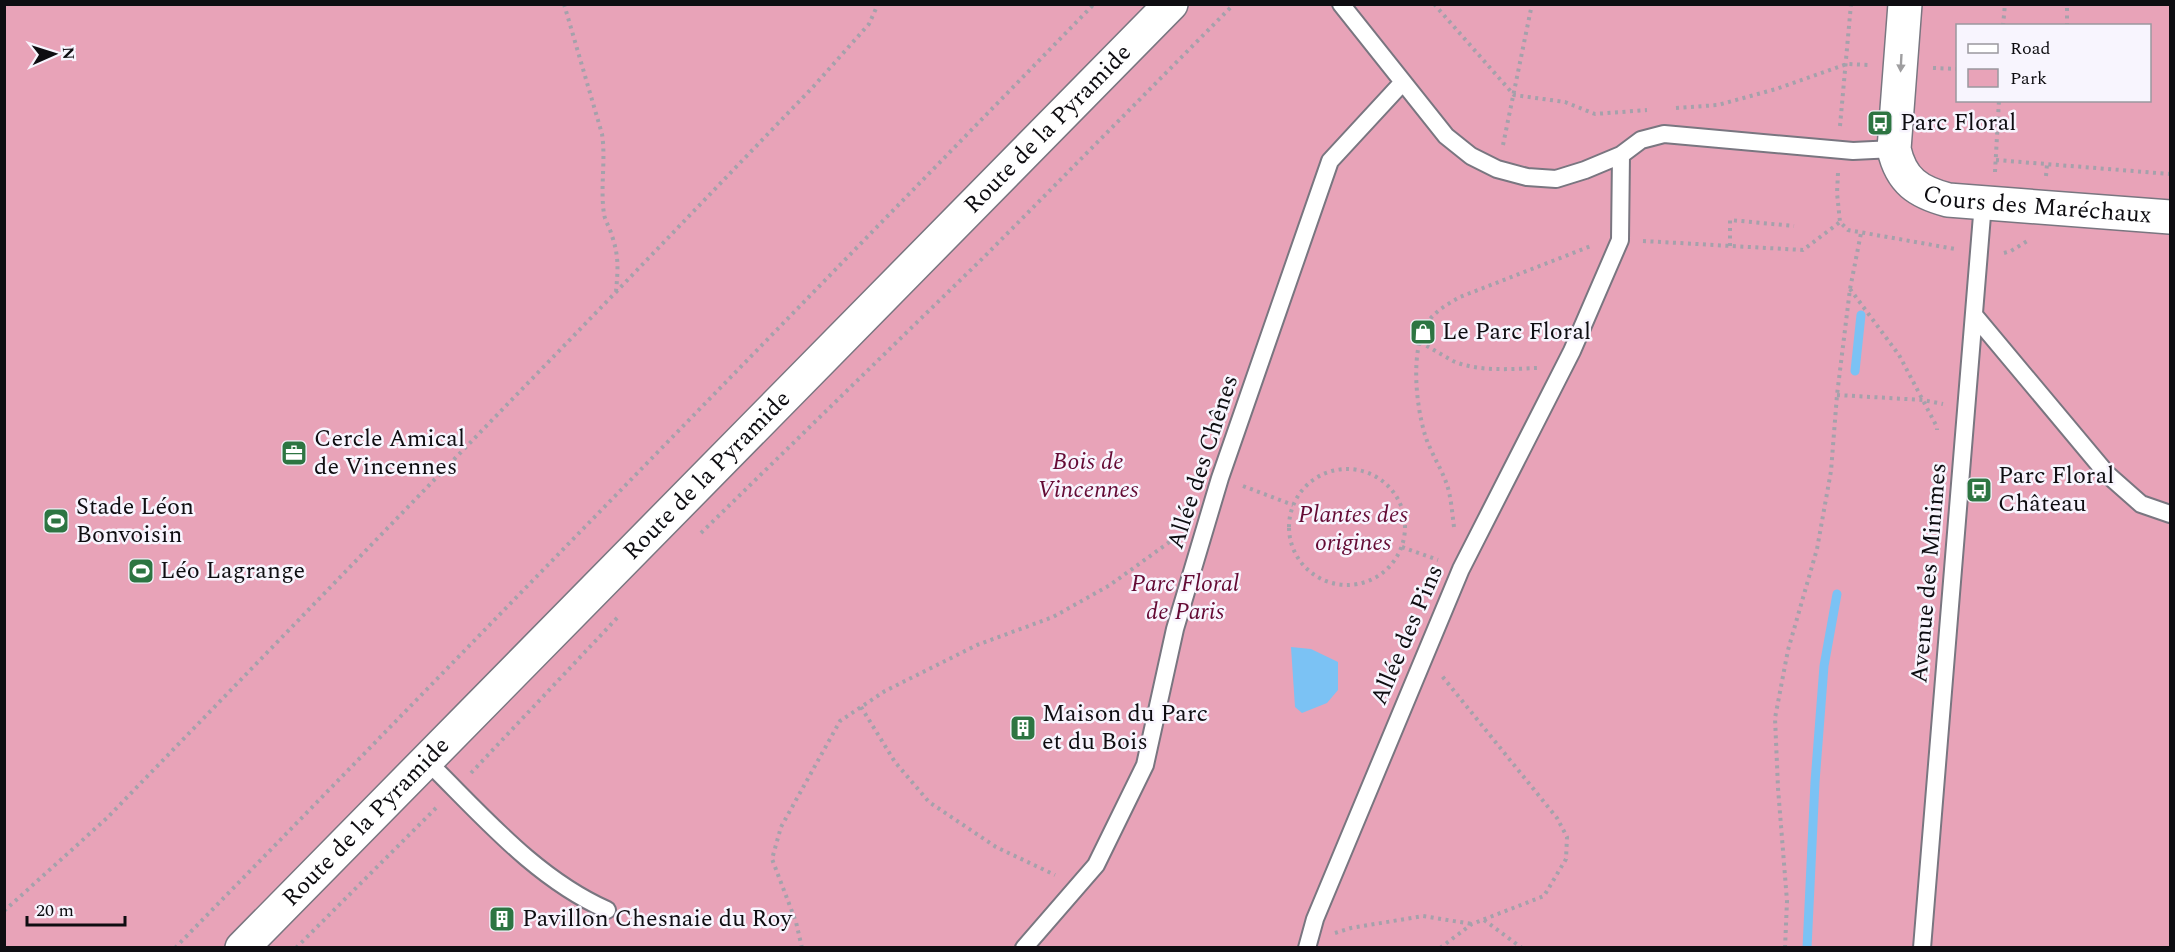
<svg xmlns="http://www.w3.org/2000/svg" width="2175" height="952" font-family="Spectral,serif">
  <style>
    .green { fill: #e8a3b8; fill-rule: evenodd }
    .water { fill: #7bc2f4 }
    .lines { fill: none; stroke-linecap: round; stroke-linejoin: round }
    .stream { stroke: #7bc2f4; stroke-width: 9 }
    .lane-casing { stroke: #797680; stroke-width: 20 }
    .secondary-casing { stroke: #797680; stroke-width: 36 }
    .path { stroke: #a5a1ab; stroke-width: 4; stroke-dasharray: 3 4.5; stroke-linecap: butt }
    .lane { stroke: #fff; stroke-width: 16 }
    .secondary { stroke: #fff; stroke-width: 33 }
    .oneway { fill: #9f9ea0 }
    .labels { text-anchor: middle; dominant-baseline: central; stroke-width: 5; stroke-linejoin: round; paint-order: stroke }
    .poi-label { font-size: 24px; fill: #0e0d11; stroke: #f8f5fe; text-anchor: start }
    .street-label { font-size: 24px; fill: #0e0d11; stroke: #f8f5fe }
    .park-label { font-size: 24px; font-style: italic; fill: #640a34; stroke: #f8f5fe }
  </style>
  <rect width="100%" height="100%" fill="#ebe7f3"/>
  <path class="green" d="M5 5H2170V947L5 948ZM1958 26H2150V100H1958Z"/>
  <path class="water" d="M1291 647 1311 649 1338 662V690L1327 703 1302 713 1295 707Z"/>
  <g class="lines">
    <path class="stream" d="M1855 371 1861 315
      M1807 948 1815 782 1824 666 1837 594"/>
    <g class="lane-casing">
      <path id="lane" d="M1341 4 1446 136 1471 156 1497 169 1527 177 1556 179 1585 170 1621 155 1641 140 1664 134 1853 151 1894 149
        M1974 315 2107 474 2141 504 2170 514
        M427 761C482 815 535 878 607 910
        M1024 948 1096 865 1145 765 1175 629 1220 478 1330 161 1403 82
        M1307 948 1315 919 1461 569 1572 351 1620 240 1621 155
        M1922 948 1983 203"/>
    </g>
    <g class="secondary-casing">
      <g id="secondary">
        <path id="s1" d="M1905 4 1894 149C1901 181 1918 192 1948 200L2170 217"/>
        <path id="s2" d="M242 948 1171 4"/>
      </g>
    </g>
    <path class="path" d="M564 4 602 134C606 160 600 187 604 214 605 221 610 228 612 236 619 256 618 270 616 291
      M1434 4 1514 95 1565 102 1595 114 1647 110
      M2003 26 2005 4
      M2067 26V4
      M1933 68 1958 69
      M1676 108 1718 105 1776 89 1847 64 1869 65
      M1840 126 1851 4
      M1503 145 1532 4
      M1996 160 2170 174
      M1995 172 1999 100
      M1838 173 1837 193 1840 222 1848 230 1955 249
      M2046 176 2047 164
      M1643 241 1803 250 1840 222
      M1730 246V220L1794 226
      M2004 253 2011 251 2029 240
      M1850 289 1899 355 1937 427V430
      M1420 342C1431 348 1442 355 1453 361 1478 372 1510 369 1537 368
      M1837 395 1923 400 1943 404
      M1289 527a58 58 0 1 1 116 0a58 58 0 1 1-116 0Z
      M1243 486 1293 505
      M1454 527C1452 512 1451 495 1446 482 1440 466 1430 451 1425 435 1416 405 1410 351 1427 323 1435 311 1448 304 1460 297L1591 246
      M701 533 986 255 1234 4
      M1402 547 1438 560
      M861 707 895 762 929 802 996 847 1055 875
      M471 773 618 617
      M4 911 107 818 616 292 813 87 869 24 878 4
      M1484 920 1522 948
      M1335 933 1351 928 1423 916 1472 924
      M175 948 1094 4
      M296 948 438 806
      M802 948 796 922 772 859 781 827 840 721 885 691 977 645 1053 617 1110 585 1175 538
      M1440 948 1472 924 1544 896 1566 859 1567 837 1557 818 1442 676
      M1785 948 1787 901 1778 788 1775 718 1788 650 1817 549 1831 471 1837 395 1850 289 1861 233"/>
    <use href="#lane" class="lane"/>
    <use href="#secondary" class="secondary"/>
  </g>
  <defs><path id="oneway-solid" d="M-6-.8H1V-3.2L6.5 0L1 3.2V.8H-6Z" transform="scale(1.5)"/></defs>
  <use class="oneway" href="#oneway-solid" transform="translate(1901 63) rotate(93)"/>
  <defs>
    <g id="bus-square" transform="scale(1.35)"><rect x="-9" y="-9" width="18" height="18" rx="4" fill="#2d7542" stroke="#f8f5fe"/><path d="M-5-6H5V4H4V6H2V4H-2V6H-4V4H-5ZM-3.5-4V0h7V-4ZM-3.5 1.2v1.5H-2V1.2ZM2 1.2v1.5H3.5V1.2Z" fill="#fff"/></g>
    <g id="shop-square" transform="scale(1.35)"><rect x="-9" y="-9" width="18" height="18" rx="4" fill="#2d7542" stroke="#f8f5fe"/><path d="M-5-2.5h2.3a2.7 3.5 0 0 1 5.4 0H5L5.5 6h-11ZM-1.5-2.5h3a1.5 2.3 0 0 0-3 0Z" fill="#fff"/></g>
    <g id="office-square" transform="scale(1.35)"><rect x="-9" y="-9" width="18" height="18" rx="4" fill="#2d7542" stroke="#f8f5fe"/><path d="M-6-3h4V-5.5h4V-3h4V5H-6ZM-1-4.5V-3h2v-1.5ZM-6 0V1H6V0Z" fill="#fff"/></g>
    <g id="stadium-square" transform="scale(1.35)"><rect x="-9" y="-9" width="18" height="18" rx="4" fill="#2d7542" stroke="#f8f5fe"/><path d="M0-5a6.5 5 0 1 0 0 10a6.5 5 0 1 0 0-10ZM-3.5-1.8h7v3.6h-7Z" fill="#fff"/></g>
    <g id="building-square" transform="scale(1.35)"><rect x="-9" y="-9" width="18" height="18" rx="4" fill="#2d7542" stroke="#f8f5fe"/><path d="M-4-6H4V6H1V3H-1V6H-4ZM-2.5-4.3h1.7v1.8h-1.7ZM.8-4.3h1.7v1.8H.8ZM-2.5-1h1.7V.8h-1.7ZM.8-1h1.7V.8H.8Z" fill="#fff"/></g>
  </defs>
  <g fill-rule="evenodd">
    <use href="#bus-square" x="1880" y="123"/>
    <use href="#shop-square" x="1423" y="332"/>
    <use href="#office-square" x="294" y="453"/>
    <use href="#bus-square" x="1979" y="490"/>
    <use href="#stadium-square" x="56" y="521"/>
    <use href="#stadium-square" x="141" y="571"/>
    <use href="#building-square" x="1023" y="728"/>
    <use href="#building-square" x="502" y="919"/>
  </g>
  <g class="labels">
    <g class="poi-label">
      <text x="1900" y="123">Parc Floral</text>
      <text x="1442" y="332">Le Parc Floral</text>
      <text x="314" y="439">Cercle Amical<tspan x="314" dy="28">de Vincennes</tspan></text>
      <text x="1998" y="476">Parc Floral<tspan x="1998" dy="28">Château</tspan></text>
      <text x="76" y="507">Stade Léon<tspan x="76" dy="28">Bonvoisin</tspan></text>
      <text x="160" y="571">Léo Lagrange</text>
      <text x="1042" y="714">Maison du Parc<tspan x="1042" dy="28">et du Bois</tspan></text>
      <text x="522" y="919">Pavillon Chesnaie du Roy</text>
    </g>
    <g class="street-label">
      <text stroke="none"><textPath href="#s2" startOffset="1149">Route de la Pyramide</textPath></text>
      <text stroke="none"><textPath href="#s1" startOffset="314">Cours des Maréchaux</textPath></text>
      <text transform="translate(1203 462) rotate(-72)">Allée des Chênes</text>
      <text stroke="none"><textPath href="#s2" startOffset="663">Route de la Pyramide</textPath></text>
      <text transform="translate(1929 573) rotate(-85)">Avenue des Minimes</text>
      <text transform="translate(1407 635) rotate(-67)">Allée des Pins</text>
      <text stroke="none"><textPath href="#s2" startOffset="177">Route de la Pyramide</textPath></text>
    </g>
    <g class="park-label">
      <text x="1088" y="462">Bois de<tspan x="1088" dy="28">Vincennes</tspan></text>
      <text x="1353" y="515">Plantes des<tspan x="1353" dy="28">origines</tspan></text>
      <text x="1185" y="584">Parc Floral<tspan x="1185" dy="28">de Paris</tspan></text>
    </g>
  </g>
  <rect width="2175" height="952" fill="none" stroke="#0e0d11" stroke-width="12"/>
  <rect x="1956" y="24" width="195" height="78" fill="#f8f5fe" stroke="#9a989f" stroke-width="1.5"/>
  <rect x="1968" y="44" width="30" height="9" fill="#ffffff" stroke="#9a989f" stroke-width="1.5"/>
  <text x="2010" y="54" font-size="18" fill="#0e0d11">Road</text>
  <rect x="1968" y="69" width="30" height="18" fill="#e8a3b8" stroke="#9a989f" stroke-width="1.5"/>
  <text x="2010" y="84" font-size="18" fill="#0e0d11">Park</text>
  <g transform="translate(54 54) rotate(87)" stroke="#f8f5fe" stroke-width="4.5" paint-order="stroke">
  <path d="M0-4.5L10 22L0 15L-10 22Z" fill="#0e0d11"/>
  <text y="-9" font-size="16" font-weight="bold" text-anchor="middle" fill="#0e0d11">N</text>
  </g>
  <path d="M27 916v9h98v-9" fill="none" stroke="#0e0d11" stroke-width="3"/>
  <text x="36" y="916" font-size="18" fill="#0e0d11" stroke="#f8f5fe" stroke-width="4.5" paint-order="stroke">20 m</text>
</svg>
